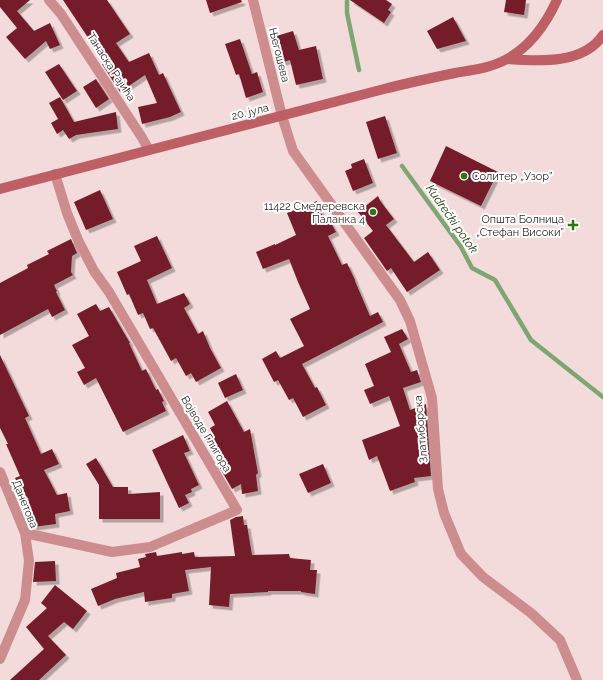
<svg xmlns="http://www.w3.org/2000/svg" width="603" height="680" font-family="Raleway,sans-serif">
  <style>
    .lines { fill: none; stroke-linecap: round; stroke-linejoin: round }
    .stream { stroke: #7ea672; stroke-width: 4.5 }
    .building { fill: #741e29; filter: url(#shadow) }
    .street { stroke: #cd8c8d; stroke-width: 10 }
    .secondary { stroke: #bd5f65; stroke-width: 10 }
    .poi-dot { fill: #2c7416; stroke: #fff; stroke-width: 1.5 }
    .labels { text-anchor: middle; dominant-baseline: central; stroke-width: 4; stroke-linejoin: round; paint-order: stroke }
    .street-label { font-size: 11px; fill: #302828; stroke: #fff }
    .poi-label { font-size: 11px; fill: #302828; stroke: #fff; text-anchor: end }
    .water-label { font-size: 12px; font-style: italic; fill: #123906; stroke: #fff }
  </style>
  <defs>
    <filter id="shadow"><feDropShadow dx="3.5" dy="3.5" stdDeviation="0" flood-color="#0004"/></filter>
  </defs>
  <rect width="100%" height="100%" fill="#f3dbdb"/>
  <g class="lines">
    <path class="stream" d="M347 0V13L359 70
      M402 166 461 247 472 268 495 280 531 340 603 397"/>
  </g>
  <path class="building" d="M0 0H30L17 11 34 31 50 23 60 45 50 49 46 41 25 59 6 37 17 28 0 7Z
    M63 0H107L130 34 116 43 129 62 149 53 159 75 163 73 181 112 170 117 142 124 138 107 157 103 145 75 120 92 102 64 105 63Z
    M206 0H241L242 2 210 13Z
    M350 0H386L392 4 388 10 391 12 384 23Z
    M506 0H526L524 15 504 12Z
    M453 17 466 41 437 49 427 31Z
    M293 31 299 50 316 46 323 79 296 85 290 60 280 63 273 37Z
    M240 39 252 74 257 72 263 92 246 98 239 74 236 75 225 44Z
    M59 64 77 91 63 100 45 72Z
    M96 79 109 99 96 108 83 87Z
    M60 97 74 122 116 112 118 129 76 135 69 139 63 130 57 134 51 123 58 119 49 103Z
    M385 116 397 153 378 159 366 122Z
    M446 146 498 172 481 206 430 181Z
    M364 159 373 183 353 191 345 171 352 168 351 164Z
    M100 190 113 219 86 230 74 202Z
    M378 196 381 202 394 219 386 225 414 262 428 252 440 270 407 292 391 268 387 271 364 238 373 231 358 212Z
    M317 201 325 223 330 221 336 232 328 236 342 265 347 263 355 280V281L370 316 378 312 383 322 302 364 315 388 317 387 326 405 303 417 293 398 289 400 278 380 274 382 262 359 276 351 280 358 304 346 290 319 310 309 298 282 289 259 263 269 256 252 275 244V245L296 235 287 213Z
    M157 236 172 268 147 280 157 304 184 293 190 304 184 308 198 334 203 331 210 348 221 368 196 382 191 373 186 376 176 358 171 361 153 328 150 329 143 313 138 315 129 294 127 295 117 272 141 261 134 246Z
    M71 239 77 253 72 256 71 272 73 275 54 285 57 291 56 292 65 310 52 317 48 309 0 335V283L28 268 27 265 49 254 47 251Z
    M96 304 100 311 109 307 130 343H129L142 371 146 369 156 390 158 389 164 401 162 402 166 411 123 432 96 378 84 385 77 372 85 368 72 345 89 336 77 314Z
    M402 329 408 339 399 344 411 372 417 370 421 382 403 388 410 410 426 404 431 476 414 478 415 482 390 491 377 456 369 460 362 440 400 426 389 396 370 404 364 390 374 386 365 364 391 352 384 337Z
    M0 355 29 416 25 418 41 454 52 449 59 464 44 470 57 495 67 493 70 511 55 514 56 524 33 527 28 497 26 499 15 478 20 476 6 444H8L0 428Z
    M236 374 243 390 225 398 218 383Z
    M227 401 244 432 250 429 258 473 256 475 258 491 242 494 241 484 232 489 220 468 222 467 211 447 209 448 203 436 212 432 210 428 215 425 208 412Z
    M183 435 190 451 184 453 199 485 191 489 192 492 185 495 189 503 179 508 152 450Z
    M96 458 113 487H128V494L160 492V519H99V485L86 464Z
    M323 464 331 483 308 493 299 474Z
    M243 516 244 525H247L252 555 289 554 290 558 311 560 310 570H317L315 594 301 592V591H268V592L230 594 229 607 209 605 211 567 185 570 189 591 172 594V598L145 602 144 592 115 599 98 606 91 589 117 578 116 573 140 567 138 559 146 557 145 554 156 552 157 556 182 552V554L194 552 195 557 235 556 230 520 236 517Z
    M55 561 56 581 33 582 35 562Z
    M55 585 87 611 73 629 64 622 48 636 66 655 39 680H10L44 649 26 627 47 608 41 603Z"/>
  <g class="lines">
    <path class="street" d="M49 0 61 14 141 136 149 150
      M253 0 282 116 293 151 400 300 410 321 432 398 438 489 444 513 461 554 483 577 531 613 560 640 577 680
      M0 472 25 533 29 561 25 600 0 659
      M25 533 112 552 150 547 237 510 109 292 94 271 78 240 67 213 55 174"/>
    <path class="secondary" d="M507 59C538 61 583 65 603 35
      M0 189C128 155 256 123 384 89 407 83 431 78 455 73 472 70 491 68 507 59 531 46 546 24 557 0"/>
  </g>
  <g class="poi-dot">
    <circle cx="464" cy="176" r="4"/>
    <circle cx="373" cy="212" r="4"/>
    <path d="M571 219h4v4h4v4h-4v4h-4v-4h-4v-4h4z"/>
  </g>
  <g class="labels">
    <g class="street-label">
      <text transform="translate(279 55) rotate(76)">Његошева</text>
      <text transform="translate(111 67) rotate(57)">Танаска Рајића</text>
      <text transform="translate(250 112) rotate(-14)">20. јула</text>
      <text transform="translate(421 429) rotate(-95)">Златиборска</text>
      <text transform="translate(206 434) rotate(59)">Војводе Глигора</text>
      <text transform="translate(25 504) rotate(68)">Данетова</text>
    </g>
    <g class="poi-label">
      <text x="472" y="176" text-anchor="start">Солитер „Узор”</text>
      <text x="365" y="206">11422 Смедеревска<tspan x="365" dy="13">Паланка 4</tspan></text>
      <text x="564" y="219">Општа Болница<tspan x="564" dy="13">„Стефан Високи”</tspan></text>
    </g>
    <g class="water-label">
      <text transform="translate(452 219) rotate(55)">Kudrečki potok</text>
    </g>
  </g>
</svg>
